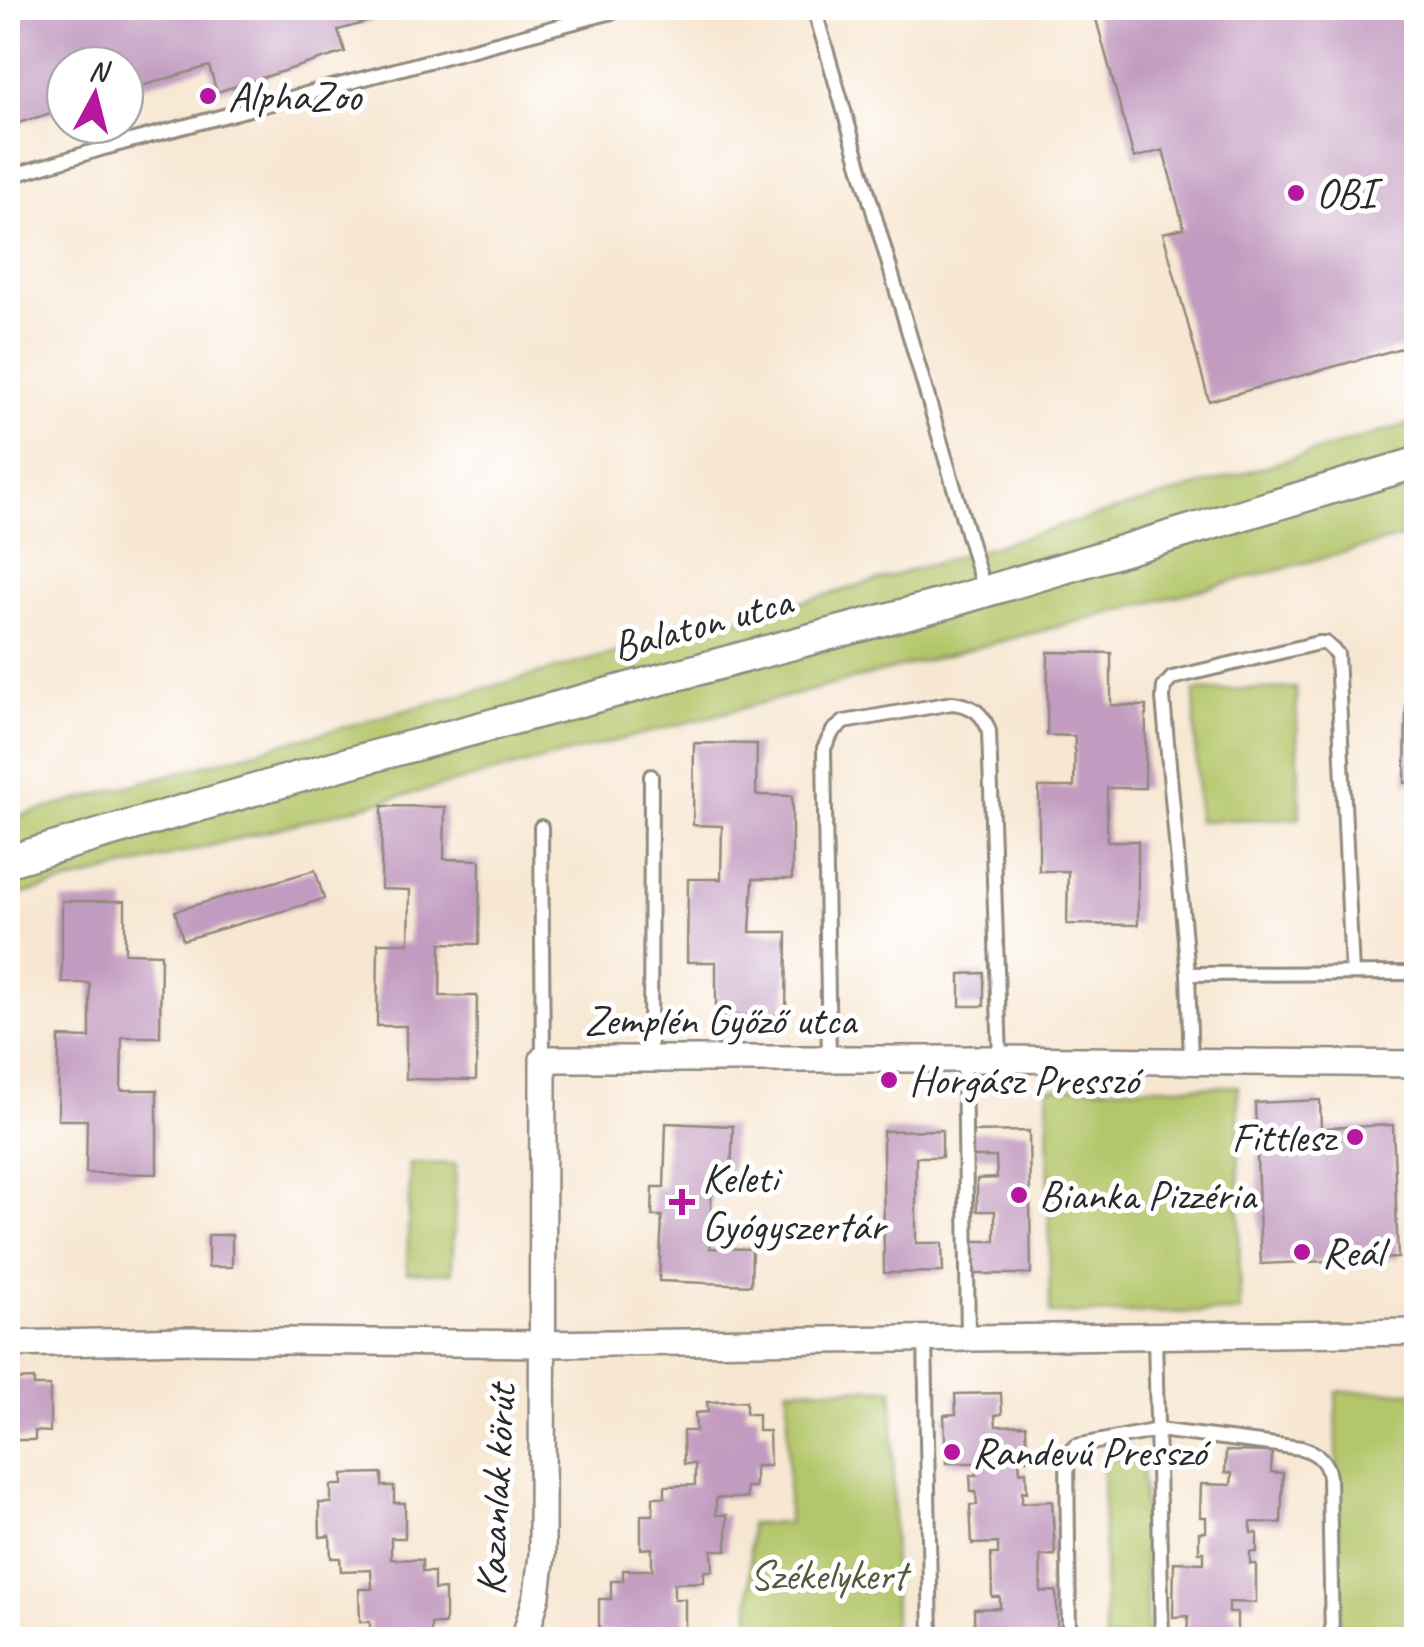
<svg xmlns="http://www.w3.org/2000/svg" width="1424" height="1647" font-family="Caveat,sans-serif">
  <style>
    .green { fill: #b4c66a; stroke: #70784a; stroke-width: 2.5 }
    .building { fill: #c29bc0 }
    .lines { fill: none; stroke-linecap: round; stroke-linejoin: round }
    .service-casing { stroke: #91897e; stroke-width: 18 }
    .minor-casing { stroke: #91897e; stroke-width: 30 }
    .tertiary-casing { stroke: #91897e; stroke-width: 35 }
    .service { stroke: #fff; stroke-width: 12 }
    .minor { stroke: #fff; stroke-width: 25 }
    .tertiary { stroke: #fff; stroke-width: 30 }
    .poi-dot { fill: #b5179e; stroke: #fff; stroke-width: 4 }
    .labels { text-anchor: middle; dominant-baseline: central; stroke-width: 10; stroke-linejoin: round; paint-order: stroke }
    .poi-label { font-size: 42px; fill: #2b2b2b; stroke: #fff; text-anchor: start }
    .street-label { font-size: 42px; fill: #2b2b2b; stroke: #fff }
    .park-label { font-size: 42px; fill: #545a3e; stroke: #fff }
  </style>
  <rect width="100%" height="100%" fill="#fff"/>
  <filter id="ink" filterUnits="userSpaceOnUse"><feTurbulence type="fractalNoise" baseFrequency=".01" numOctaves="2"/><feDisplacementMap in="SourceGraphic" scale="20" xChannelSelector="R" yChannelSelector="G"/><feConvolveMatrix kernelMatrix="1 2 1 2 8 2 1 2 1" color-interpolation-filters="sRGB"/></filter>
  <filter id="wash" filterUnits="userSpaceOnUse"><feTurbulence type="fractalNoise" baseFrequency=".0048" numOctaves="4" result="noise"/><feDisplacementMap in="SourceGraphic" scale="40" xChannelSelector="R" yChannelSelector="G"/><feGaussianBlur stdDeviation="2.25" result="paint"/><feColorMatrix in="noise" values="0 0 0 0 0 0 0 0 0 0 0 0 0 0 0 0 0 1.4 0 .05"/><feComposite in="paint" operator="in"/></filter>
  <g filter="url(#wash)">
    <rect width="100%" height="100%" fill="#f7e7d2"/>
    <path class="green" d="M1416 422V534L8 898V819L841 591Z
      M1296 688 1300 818 1198 821 1194 691Z
      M1238 1086 1240 1312 1050 1314 1048 1088Z
      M410 1163 456 1164 452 1273 407 1272Z
      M788 1388 893 1389 894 1639H750V1524L788 1523Z
      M1336 1391 1416 1392V1639H1340Z
      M1142 1456 1147 1639H1105L1103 1459Z"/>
    <g id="blocks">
      <path class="building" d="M8 8H415V9L338 30 345 52 217 92 209 66 125 91V65H65V109L8 126Z
        M1093 8H1416V344L1209 401 1163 233 1184 228 1163 150 1134 158Z
        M1048 652 1111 653V705L1146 706 1145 788H1107V841H1138V925L1067 924 1068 871H1039V787H1074L1075 736 1047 735Z
        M1406 701H1416V783H1405Z
        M694 743 757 744 756 795 792 796V879H753L750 932H787L786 1016 716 1015V962H687L688 879H721L722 826 693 825Z
        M382 806 445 807 444 859 480 860 479 944 441 943 440 996H477L476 1080 406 1079V1026H377L378 943H409L410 890 381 889Z
        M315 870 324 899 183 940 175 911Z
        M62 901H125V953L161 954 160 1037H122L121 1090H157V1174L86 1173 87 1120H58L59 1037 90 1038V983H62Z
        M984 973V1006H960V974Z
        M1320 1100 1321 1128 1393 1125 1398 1258 1261 1264 1255 1103Z
        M666 1123 733 1126 731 1173H712L710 1248 752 1249 751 1285 659 1281 662 1216H652L653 1187H664Z
        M942 1130V1157H916V1243H942L943 1272 884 1273 883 1131Z
        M1029 1131 1031 1274H969V1241H995V1211H977V1179L997 1178 996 1157H970L969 1132Z
        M208 1235H232V1267H208Z
        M34 1379V1386H50V1432L35 1431V1440H8V1386L11 1387V1380Z
        M1001 1393 1002 1414 995 1415 996 1426 1026 1425 1027 1459 1019 1460 1020 1472 1026 1471 1027 1492 1022 1491V1503L1052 1501 1055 1555 1040 1556 1041 1592 1056 1591 1058 1640H975L974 1609 1000 1608V1597H992L991 1554H998V1543L972 1544 970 1505H977L976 1492H971L970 1475H977L976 1463H946L944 1415 956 1414 955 1394Z
        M746 1401V1414H758V1431H769L770 1466H755V1487H746L747 1498H716V1515H727V1550H712L713 1571H704V1582L674 1583V1599H685V1634H670V1640H610V1632L599 1633V1599H611V1581H623V1570H652V1548L641 1549V1515H653V1497H665V1486L695 1485V1464H684L683 1431H696L695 1413 708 1412 707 1402Z
        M1226 1451 1272 1452 1271 1472 1283 1473 1281 1523 1251 1522V1533H1257V1552H1250V1564H1256V1603L1229 1602V1613H1237V1640H1187L1188 1616 1173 1617 1174 1562 1204 1563V1552H1199V1532H1206V1517H1200L1201 1484 1231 1485 1232 1473H1225Z
        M382 1473V1486H394V1503H405V1538H391V1559L422 1560V1572H434V1590L445 1589V1624H431V1640H370V1622H360L359 1589H372L371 1570 341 1571 340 1558H331L330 1536 320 1537 319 1503H331V1485H343V1474Z"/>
    </g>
  </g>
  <g filter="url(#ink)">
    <use href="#blocks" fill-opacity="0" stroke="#91897e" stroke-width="2.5"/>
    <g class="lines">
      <g class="service-casing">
        <path id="service" d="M814 8 984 590
          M8 177 104 148 627 8
          M541 827 543 1059
          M1188 974 1416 973
          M964 1060 968 1338
          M650 1061 651 776
          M829 1061 824 748 833 731 844 722 952 703C972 705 983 713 989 731L1000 1059
          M1191 1063 1188 974 1163 698 1164 687 1172 678 1318 643H1325L1337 654 1352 973
          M1155 1335 1162 1640
          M925 1339 931 1640
          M1069 1640 1067 1454 1076 1446 1158 1430 1301 1448C1316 1452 1327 1460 1329 1477L1332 1640"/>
      </g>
      <g class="minor-casing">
        <path id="minor" d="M8 1344 189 1340 541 1344 1416 1332
          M524 1640 537 1595 542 1555 543 1059H1000L1416 1064"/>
      </g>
      <g class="tertiary-casing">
        <path id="tertiary" d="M8 861 337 766 950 602 1416 463"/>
      </g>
      <use href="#service" class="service"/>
      <use href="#minor" class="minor"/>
      <use href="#tertiary" class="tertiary"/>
    </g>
  </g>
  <g class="poi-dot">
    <circle cx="208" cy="96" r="10"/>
    <circle cx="1296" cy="193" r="10"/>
    <circle cx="889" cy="1080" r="10"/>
    <circle cx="1355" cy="1137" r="10"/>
    <circle cx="1019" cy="1195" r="10"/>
    <path d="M677 1187h10v10h10v10h-10v10h-10v-10h-10v-10h10z"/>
    <circle cx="1302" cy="1252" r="10"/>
    <circle cx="952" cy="1452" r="10"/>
  </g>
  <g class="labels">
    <g class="poi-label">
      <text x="228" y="96">AlphaZoo</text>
      <text x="1316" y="193">OBI</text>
      <text x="909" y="1080">Horgász Presszó</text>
      <text x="1335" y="1137" text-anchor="end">Fittlesz</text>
      <text x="702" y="1178">Keleti<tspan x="702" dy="48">Gyógyszertár</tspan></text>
      <text x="1039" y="1195">Bianka Pizzéria</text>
      <text x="1322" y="1252">Reál</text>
      <text x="972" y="1452">Randevú Presszó</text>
    </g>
    <g class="street-label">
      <text transform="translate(702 624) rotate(-15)">Balaton utca</text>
      <text x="720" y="1020">Zemplén Győző utca</text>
      <text transform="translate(496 1490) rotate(-87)">Kazanlak körút</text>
    </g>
    <g class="park-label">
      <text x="828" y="1575">Székelykert</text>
    </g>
  </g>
  <rect width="1424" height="1647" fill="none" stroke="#fff" stroke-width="40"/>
  <g transform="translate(95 95) rotate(7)"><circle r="48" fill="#ffffff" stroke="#aaaaaa" stroke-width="2.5"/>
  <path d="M0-8L18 38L0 25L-18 38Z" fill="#b5179e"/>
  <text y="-15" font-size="28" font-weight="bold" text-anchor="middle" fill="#2b2b2b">N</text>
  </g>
</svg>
